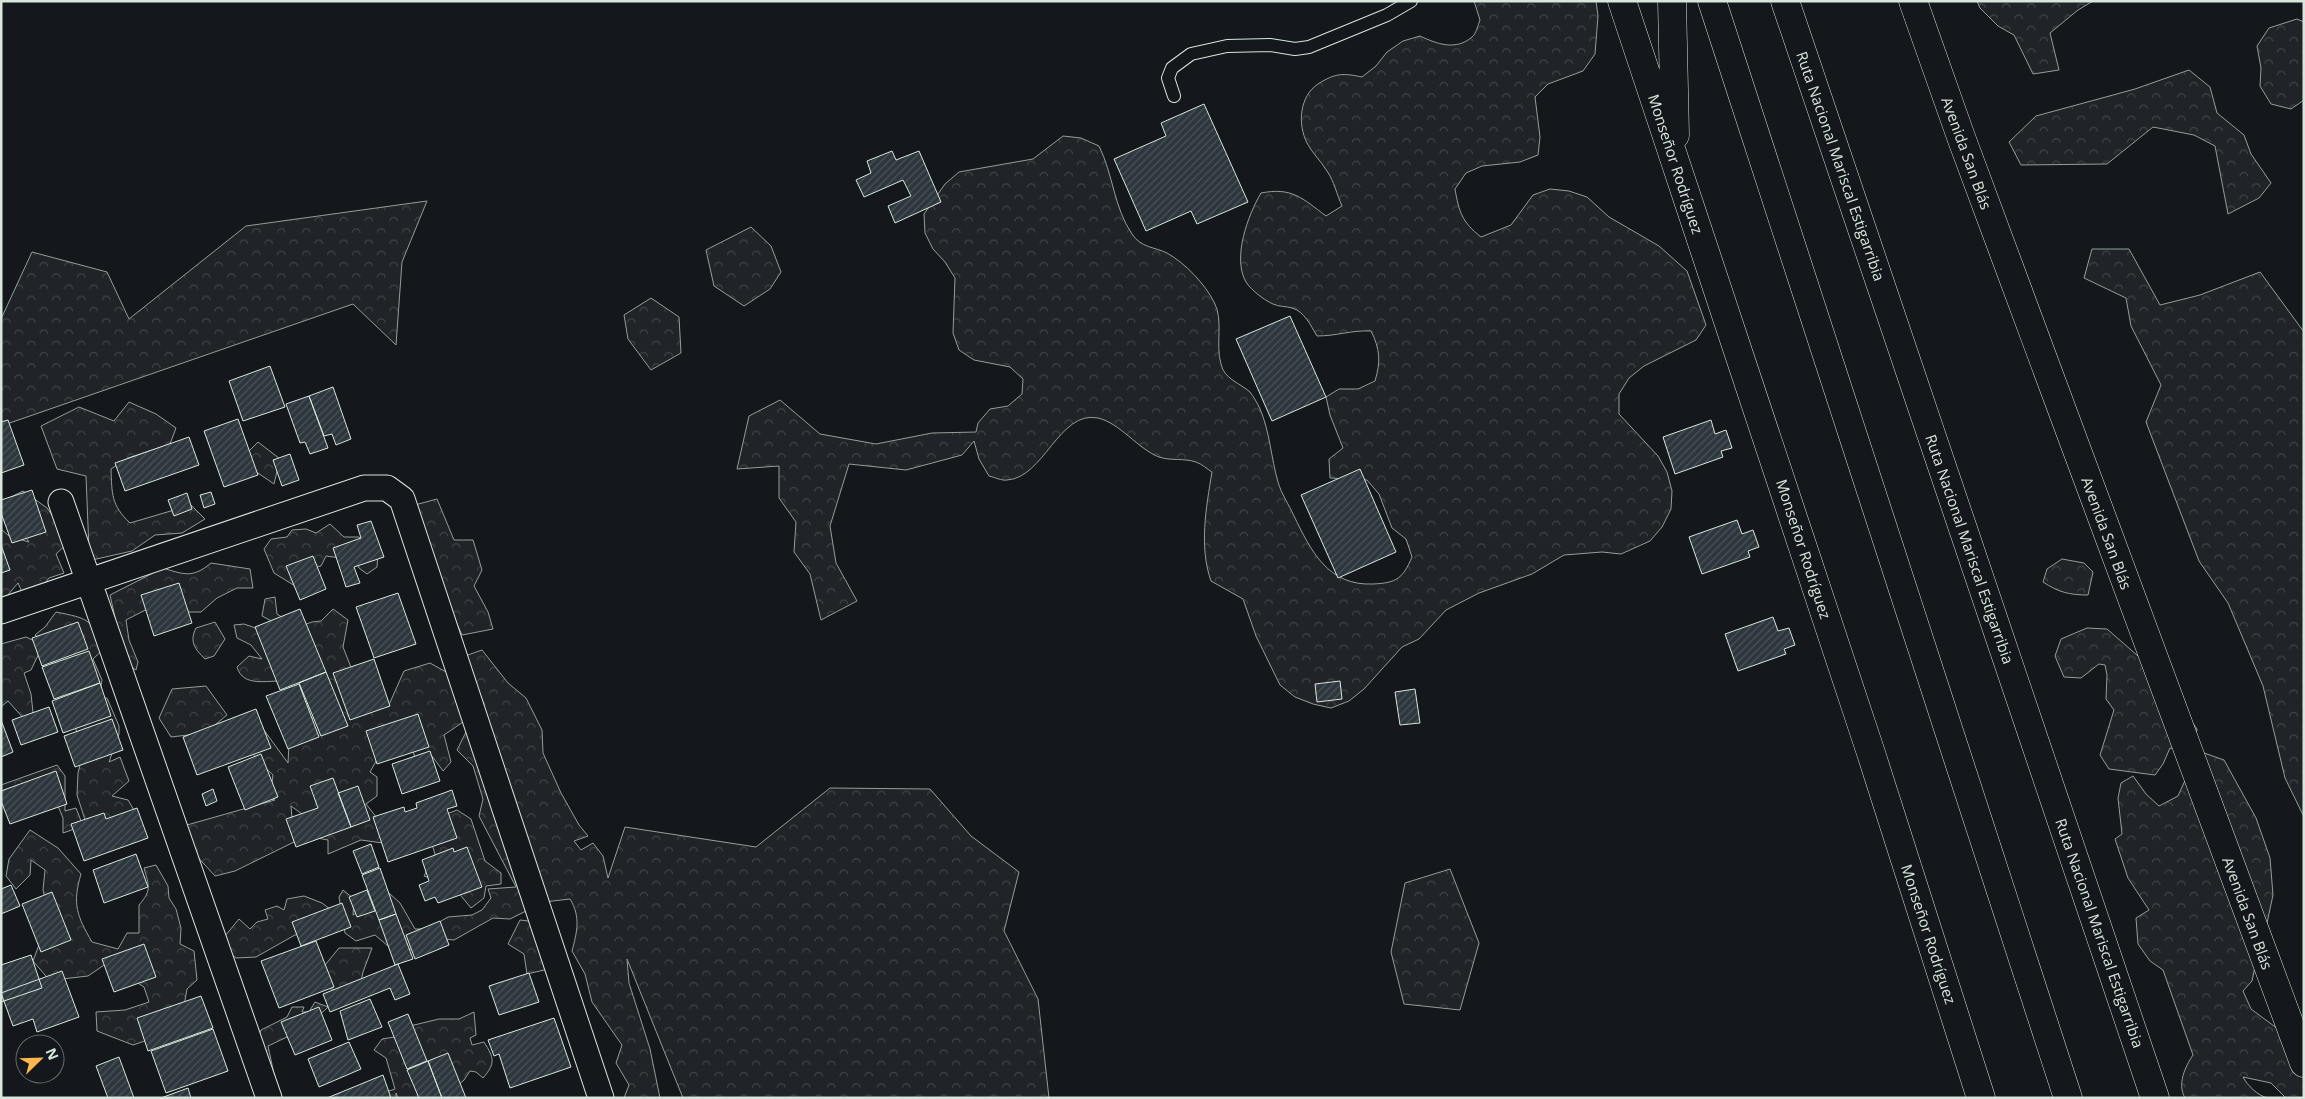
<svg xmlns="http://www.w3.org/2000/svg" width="2305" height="1099" font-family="'Open Sans',sans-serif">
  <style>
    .forest { fill: url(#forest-crowns); stroke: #939e99 }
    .building { fill: url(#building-hatch); stroke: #d8e6dc }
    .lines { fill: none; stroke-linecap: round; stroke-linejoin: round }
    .lane-casing { stroke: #d8e6dc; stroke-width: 14 }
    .street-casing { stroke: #d8e6dc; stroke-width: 27 }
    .secondary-casing { stroke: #d8e6dc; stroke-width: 29 }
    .highway-casing { stroke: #d8e6dc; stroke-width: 29 }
    .lane { stroke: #14181c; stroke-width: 12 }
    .street { stroke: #14181c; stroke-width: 25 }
    .secondary { stroke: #14181c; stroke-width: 28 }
    .highway { stroke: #14181c; stroke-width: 28 }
    .labels { text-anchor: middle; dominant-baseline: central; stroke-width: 4; stroke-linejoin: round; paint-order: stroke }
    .street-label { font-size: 15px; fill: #d8e6dc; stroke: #14181c }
  </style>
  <defs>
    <pattern id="forest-crowns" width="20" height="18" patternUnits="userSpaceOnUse" patternTransform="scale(1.25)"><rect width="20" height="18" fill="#202428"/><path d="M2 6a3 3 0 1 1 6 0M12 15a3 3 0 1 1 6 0" fill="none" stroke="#404447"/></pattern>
    <pattern id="building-hatch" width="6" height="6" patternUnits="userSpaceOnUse" patternTransform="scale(1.25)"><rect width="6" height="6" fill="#2c363c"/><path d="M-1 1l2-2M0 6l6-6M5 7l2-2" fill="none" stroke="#4a5358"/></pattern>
  </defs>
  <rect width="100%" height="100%" fill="#14181c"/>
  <path class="forest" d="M1474 1H1596L1598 16 1595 54 1583 71 1548 84 1535 97 1540 137 1538 155 1520 162 1482 166 1466 173 1455 189C1459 212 1462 222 1481 237L1511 225 1533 195 1550 189 1569 191 1587 197 1609 217 1659 246 1687 271 1706 325 1696 340 1644 366 1629 378 1619 394V414L1658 456 1667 472 1672 491 1671 509 1662 527 1650 541 1621 554 1602 552 1564 555 1532 574 1479 593 1446 610 1419 639 1402 647 1364 689 1349 701 1331 708 1313 704 1295 697 1280 685 1256 636 1243 599 1211 581C1199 547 1206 508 1212 472 1207 469 1202 464 1196 462 1185 458 1170 461 1159 457 1138 449 1120 423 1098 418 1059 410 1044 478 1007 480 1002 481 994 477 989 476L979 459 974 441 962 455 906 470 849 464 830 526 836 563 857 601 821 620 810 574 794 552 796 522 779 498V466L737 469 749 416 780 400 820 434 876 444 932 433 976 432 978 423 990 409 1008 406 1022 394 1023 379 1010 367 974 360 959 350 953 333 955 278 945 262 933 249 925 233 924 214 945 184 959 172 1033 159 1063 136 1081 138 1099 146C1113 174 1114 208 1132 234 1141 248 1155 247 1167 253 1185 263 1205 284 1214 302 1224 320 1215 344 1221 364 1224 379 1240 383 1250 392 1253 396 1258 404 1260 409 1270 432 1271 458 1278 482 1281 493 1289 505 1294 516 1311 551 1328 586 1373 584 1397 583 1403 578 1412 557L1406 539 1392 528 1379 494 1367 480 1330 478 1329 459 1343 448 1330 415 1326 397 1339 389H1358L1375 381C1381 361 1380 349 1371 331 1351 330 1337 336 1317 336 1311 326 1304 311 1292 308 1286 306 1279 307 1273 304 1264 300 1251 290 1246 282 1232 258 1248 215 1261 193 1292 187 1302 198 1326 216L1342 206C1337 195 1334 181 1327 171 1321 161 1312 153 1307 143 1297 123 1300 96 1318 84 1335 73 1343 73 1362 77L1376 66 1387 52 1403 41 1420 36C1437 44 1456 51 1472 37 1476 34 1478 25 1480 20Z
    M1977 1H2093L2078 10 2050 33 2059 70 2033 74 2014 35 1998 26 1980 8Z
    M2297 19 2304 22V100L2291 109 2271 104 2260 86 2261 68 2257 46 2269 28Z
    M2189 70 2210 87 2217 113 2244 135 2251 154 2271 183 2259 198 2228 214 2215 146 2194 135 2153 127 2107 164 2021 165 2009 142 2036 116 2135 89Z
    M427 201 402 262 396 345 353 304 1 426V319L32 252 107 272 129 319 246 226Z
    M751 227 771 246 781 272 770 289 744 306 714 286 706 250Z
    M2092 249H2129L2160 305 2200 295 2260 272 2304 332V817L2285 778 2263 686 2228 603 2199 561 2146 422 2161 385 2131 326 2126 298 2084 278Z
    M651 298 679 317 681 353 651 370 628 339 624 315Z
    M129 402 156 414 176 428 170 444 128 458 111 469C112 494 111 505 130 523L191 505 205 519 182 533 155 535 132 551 83 562 89 550 86 476 57 469 41 426 79 407 114 421Z
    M258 442 280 459 274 484 255 471 244 456Z
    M23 491 47 508 70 541 56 554 64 573 49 578 43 586 22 592 18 583 1 603V529L9 536 29 542 1 502Z
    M437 499 454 540H473L482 570 474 586 488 612 493 629 462 635 454 617 415 505Z
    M330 524 344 537H359L378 554 377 567 367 574 359 568 355 560 326 556 321 566 308 569 300 589 274 573 264 549 271 539 287 537 292 530 306 529 316 533Z
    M2062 559 2084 563 2093 572 2088 595C2069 595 2058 592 2043 582L2047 569Z
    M211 563 250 569 253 588H237L217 598 201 612H175L155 605 126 620 129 640 138 662 136 670 119 659 118 631 110 595 163 568C185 575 193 578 211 563Z
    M275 597 277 614 298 627 312 622 321 621 333 609 348 620 343 647 354 675 358 694 388 707 404 671 430 663 455 677 464 699 463 722 444 735 451 762 443 771 432 756 416 761 407 732 379 756 370 772 377 777V796L366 804 377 818 383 843 361 840 328 854V840L307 836 302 814 291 806 294 842 235 871 215 876 194 853 187 825 275 800 270 798 273 775 259 762 247 746 261 726 288 763 289 744 302 719 328 717 345 718 336 704 314 684 295 696 285 681C268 680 243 688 237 667L249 656 262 659 251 645 237 638 234 625 244 624 267 632 281 626 262 616 265 599Z
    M56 612C90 619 88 618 106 647L93 659 102 680 99 698H107L119 726V734L109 762 120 757 129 781 112 796 128 800 141 822 87 826 77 795 78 773 83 753 79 737 70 715 92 691 77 668 55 666 47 656V645L35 635 45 627Z
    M215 622 225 639 214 656 205 659C195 649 189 642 196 628Z
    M2087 628 2107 629 2138 656 2146 657 2197 729 2195 742 2180 750 2170 748 2163 764 2155 775 2109 769 2100 755 2114 710 2106 699 2107 675 2105 665 2099 664 2081 678 2064 677 2055 656 2061 639Z
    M26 637 43 645 31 670 24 673 31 694 33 712 25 720 8 701 1 707V644Z
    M482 650 508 683 526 698 542 730 543 753 561 793 579 825 588 836 574 841 581 850 593 843 603 856 608 878 625 827 756 847 830 788 930 789 971 836 1019 872 1004 931 1038 999 1049 1098H683L627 959 629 983 650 1049 660 1098H624L629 1085 616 1063 622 1045 592 1002 585 974 572 951C577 932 581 917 570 899L544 902 510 919 493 918 454 940 434 938 416 950 388 946 375 935 356 941 345 933 339 897 343 890 354 899 353 915 389 893 400 903 415 929H427L448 917 472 915 482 910 491 898 488 889 516 887 479 816 483 799 473 766 457 750 470 724 465 656Z
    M206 686 227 715 205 733 171 737 159 718 172 689Z
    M2204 753 2224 760 2256 818 2270 858 2273 895 2267 923 2274 945 2255 967 2252 981 2243 991 2251 1009 2278 1029 2295 1069 2304 1077V1098H2286L2271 1083 2243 1077C2247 1085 2258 1096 2268 1098H2185C2177 1084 2185 1067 2193 1055L2163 970 2150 961 2138 944 2136 918 2149 910 2128 878 2115 839 2122 834 2118 798 2121 783 2133 776 2146 794 2159 806 2178 796 2187 776Z
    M57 765 65 776V811L76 808 83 826 63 833V818L58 806 20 793 1 806V785Z
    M457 810 471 819 485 861 501 873V884L486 886 484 898 471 908 453 886 424 876 435 854 430 838 442 816Z
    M30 830 58 848 81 874C72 904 77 916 92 942L118 949 127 933H139V905C152 890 149 886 144 868L156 865 168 886 169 898 176 909 181 928 180 944 194 951 197 980 187 989 180 1029 133 1045 97 1031 96 1012 125 1010 149 1002 144 987 107 963 88 976 62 979 51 982 33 961 42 937 47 906 43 890 45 870 31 860 30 875 16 889 6 876 9 859Z
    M1450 869 1479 943 1460 1010 1404 1004 1391 952 1405 883Z
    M304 896 322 903 334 912 326 931 295 935 256 957 236 958 226 950 225 936 239 919 250 929 257 922 268 919 265 910 277 906 284 910 287 899Z
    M520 920 537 922 557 967 527 974 524 954 508 944Z
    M339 948H372L363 972 358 995 327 988 321 970Z
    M315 1002 328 1007C319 1018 301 1021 288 1025L287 1037 268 1046 274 1074 264 1070 256 1043 261 1030 287 1017 292 1007H304L302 1012H309Z
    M474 1012 476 1035 470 1038 472 1045 484 1042C494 1058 496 1063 483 1078L476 1072 470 1071 464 1080 443 1098H398L396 1093V1098H368L395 1089 386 1058 374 1050 382 1039 401 1036 410 1026 439 1019H459Z"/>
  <path class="building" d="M1204 104 1248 202 1197 224 1191 211 1146 231 1114 159 1166 136 1161 123Z
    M892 151 896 160 919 151 941 202 895 223 888 206 911 196 903 180 864 197 856 180 871 173 867 161Z
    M1290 316 1326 397 1272 421 1236 339Z
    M270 366 285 407 243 421 229 381Z
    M333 387 351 439 336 445 332 434 324 436 309 396Z
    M309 396 328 448 310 454 305 442 300 443 286 404Z
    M238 419 258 475 224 487 204 431Z
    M8 420 24 465 1 473V422Z
    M1711 420 1715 434 1726 430 1732 448 1721 451 1723 457 1675 474 1663 437Z
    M189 437 199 465 125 491 115 463Z
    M290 454 299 480 282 486 273 460Z
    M1360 469 1396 552 1338 578 1301 495Z
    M32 490 46 532 12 543 1 513V500Z
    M211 492 215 504 204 508 200 495Z
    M187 493 192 509 174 516 168 500Z
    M1737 520 1742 534 1753 530 1759 547 1748 551 1750 557 1702 574 1689 537Z
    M371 521 384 557 354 567 360 583 346 587 333 548 361 538 357 525Z
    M1 545 10 570 1 573Z
    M313 556 326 589 300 600 286 566Z
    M179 583 192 623 154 636 141 595Z
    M398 593 416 644 374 658 356 607Z
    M300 609 326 672 280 690 255 627Z
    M1773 617 1778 631 1789 628 1795 645 1784 649 1786 654 1738 671 1725 634Z
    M78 622 88 649 42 666 32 638Z
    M89 651 100 683 54 699 42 667Z
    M374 659 390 706 350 720 333 673Z
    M326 672 348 726 321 736 299 683Z
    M1340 681 1342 699 1317 702 1315 684Z
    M100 683 111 716 63 733 52 701Z
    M299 684 319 737 288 749 266 696Z
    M1415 689 1420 723 1400 725 1395 692Z
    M49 707 58 732 21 745 12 720Z
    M256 709 271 748 197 775 183 737Z
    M418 714 429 747 377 764 366 731Z
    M112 719 123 750 75 767 64 736Z
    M1 720 13 752 1 757Z
    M430 751 440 781 402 794 392 764Z
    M261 754 278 797 245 810 228 767Z
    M56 771 67 804 10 824 1 801V791Z
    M333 778 351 827 296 847 286 819 318 808 310 786Z
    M358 786 370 820 351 827 338 793Z
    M213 789 217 801 206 806 202 794Z
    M452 790 457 806 447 809 457 838 388 862 373 817 404 807 405 812 417 808 416 803Z
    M137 808 148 838 84 861 71 824 104 813 106 819Z
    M371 844 379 867 362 874 353 851Z
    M467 847 482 887 438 903 435 897 425 901 419 885 429 881 422 860 453 848 454 852Z
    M136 854 148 887 104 903 93 870Z
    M380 868 396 914 379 920 362 875Z
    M11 885 20 906 1 914V889Z
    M367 890 375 911 357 917 349 897Z
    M52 892 71 940 41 952 22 904Z
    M342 903 351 927 301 946 292 922Z
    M396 914 413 959 395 965 379 920Z
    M440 921 449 945 415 959 406 935Z
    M316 941 334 987 279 1008 261 961Z
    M144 944 156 977 114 992 102 959Z
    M31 955 42 988 1 1002V965Z
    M398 964 410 994 395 1000 390 988 330 1012 323 994Z
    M62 971 79 1017 37 1032 33 1019 13 1026 1 993Z
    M529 973 539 1002 499 1015 489 986Z
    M201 996 213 1028 148 1051 137 1018Z
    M370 999 382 1027 348 1040 340 1011Z
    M319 1007 332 1040 295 1055 281 1022Z
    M408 1014 427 1061 407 1069 388 1022Z
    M554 1018 571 1067 510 1088 499 1054 494 1056 488 1040Z
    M213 1029 228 1071 166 1093 151 1051Z
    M349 1042 361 1069 319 1087 308 1059Z
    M448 1053 466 1098H442L428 1061Z
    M119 1057 134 1098H108L96 1066Z
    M428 1061 442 1098H419L407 1070Z
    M383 1075 391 1098H327Z
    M188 1088 191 1098H161Z"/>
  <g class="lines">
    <g class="lane-casing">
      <path id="lane" d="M1174 96 1168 78 1172 68 1191 54 1227 46 1270 45 1295 49 1309 47 1387 15 1411 1"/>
    </g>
    <g class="street-casing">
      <path id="street" d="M61 502 269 1098
        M1 611 364 488H387L402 499 601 1098"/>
    </g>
    <g class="secondary-casing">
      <path id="secondary" d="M1622 1 1871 753 1981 1098
        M1672 1 1675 135
        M1913 1 1961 137 2304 1063"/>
    </g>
    <g class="highway-casing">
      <path id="highway" d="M1712 1 2068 1098
        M1785 1 2155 1098"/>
    </g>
    <use href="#lane" class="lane"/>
    <use href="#street" class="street"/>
    <use href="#secondary" class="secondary"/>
    <use href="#highway" class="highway"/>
  </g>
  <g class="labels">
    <g class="street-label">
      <text transform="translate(1967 153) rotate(70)">Avenida San Blás</text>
      <text transform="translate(1676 164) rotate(72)">Monseñor Rodríguez</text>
      <text transform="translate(1841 166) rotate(71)">Ruta Nacional Mariscal Estigarribia</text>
      <text transform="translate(2107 533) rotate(70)">Avenida San Blás</text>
      <text transform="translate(1804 549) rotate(72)">Monseñor Rodríguez</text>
      <text transform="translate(1970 549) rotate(71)">Ruta Nacional Mariscal Estigarribia</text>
      <text transform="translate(2248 913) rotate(70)">Avenida San Blás</text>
      <text transform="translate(2100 933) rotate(71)">Ruta Nacional Mariscal Estigarribia</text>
      <text transform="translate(1929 934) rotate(72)">Monseñor Rodríguez</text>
    </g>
  </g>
  <rect width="2305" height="1099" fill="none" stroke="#d8e6dc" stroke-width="5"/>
  <g transform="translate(40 1059) rotate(67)"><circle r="24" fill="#14181c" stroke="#626a69"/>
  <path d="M0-4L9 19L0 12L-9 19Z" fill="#ffb74d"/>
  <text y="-8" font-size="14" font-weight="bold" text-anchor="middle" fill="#d8e6dc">N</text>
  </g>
</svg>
